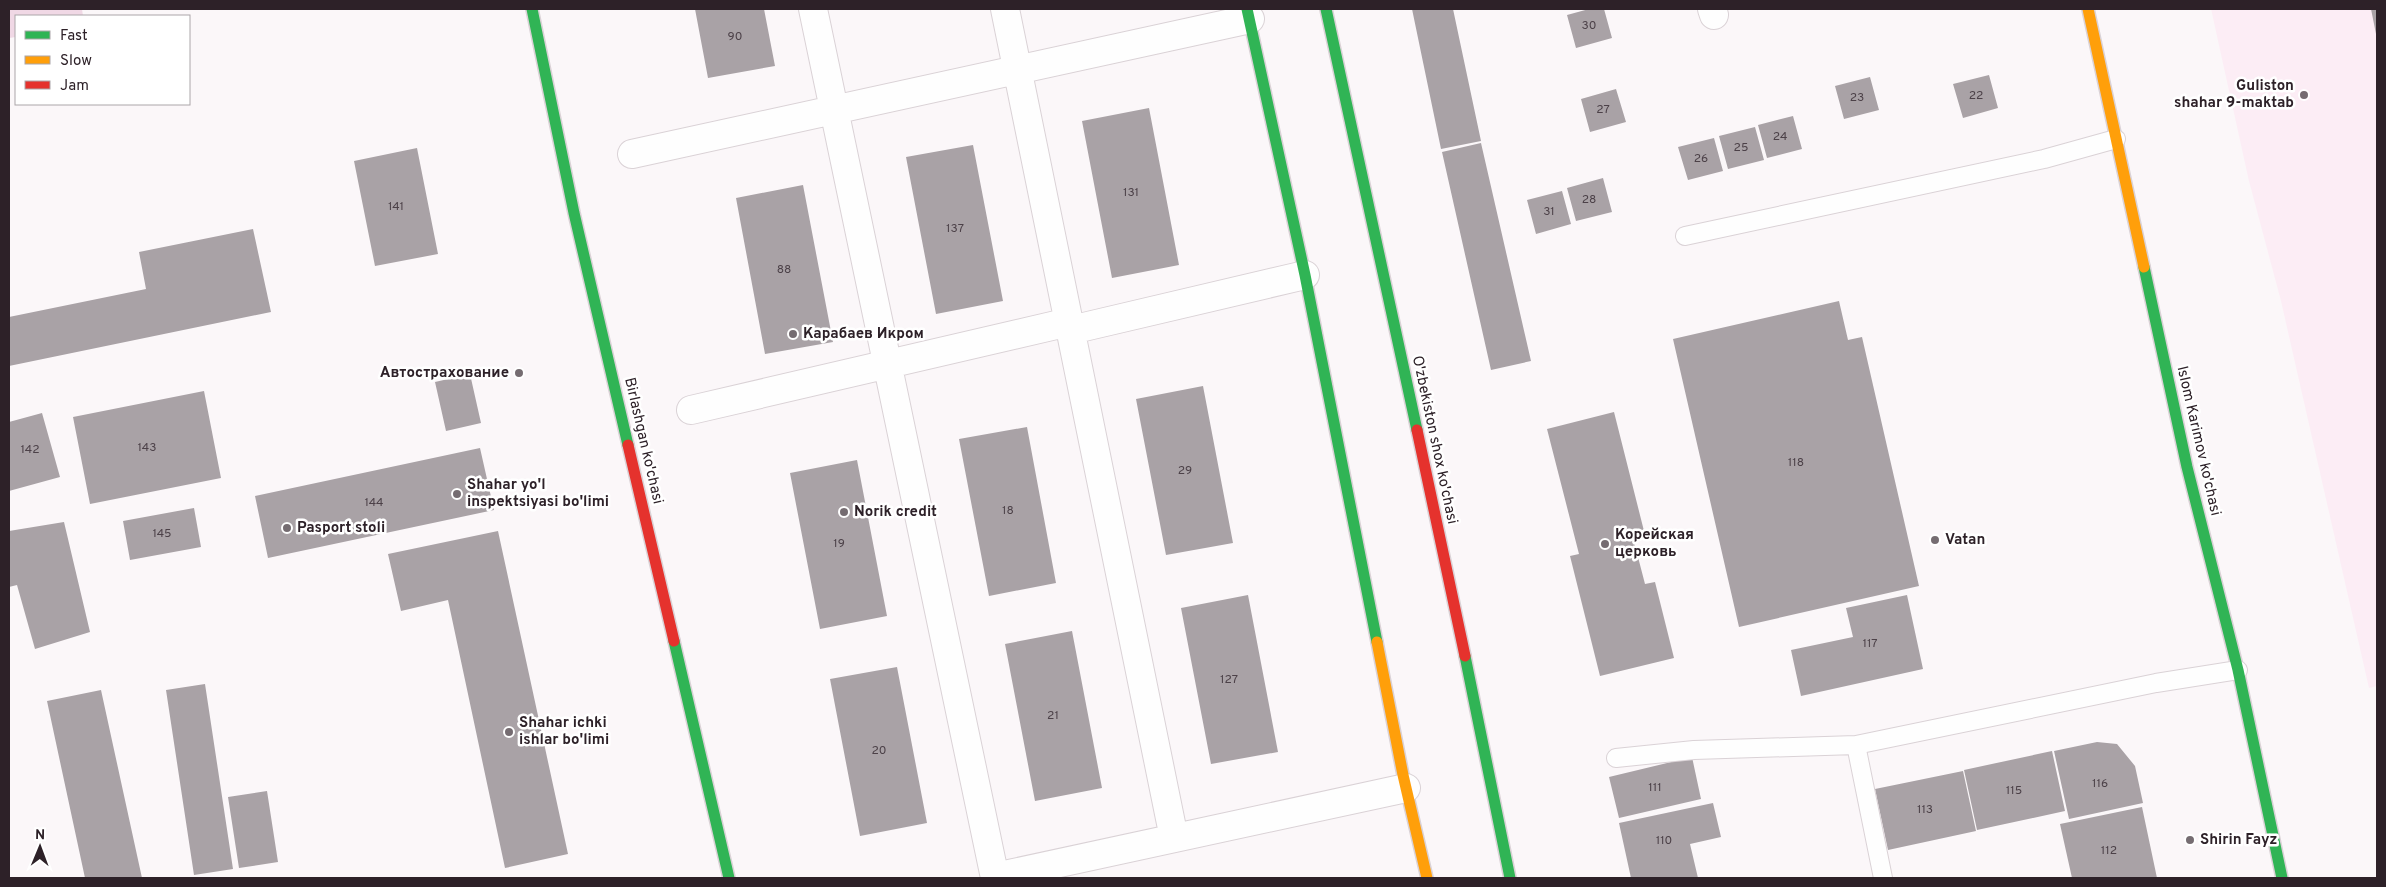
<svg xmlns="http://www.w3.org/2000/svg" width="2386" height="887" font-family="Overpass,sans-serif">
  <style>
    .built { fill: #fcedf5 }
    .green { fill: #f0d8e5 }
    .building { fill: #a9a2a6 }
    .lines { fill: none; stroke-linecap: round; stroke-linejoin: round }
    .lane-casing { stroke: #dad2d6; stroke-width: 20 }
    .street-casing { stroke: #dad2d6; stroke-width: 30 }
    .fast-casing { stroke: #dad2d6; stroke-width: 14 }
    .slow-casing { stroke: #dad2d6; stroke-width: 14 }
    .jam-casing { stroke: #dad2d6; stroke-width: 14 }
    .lane { stroke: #fefefe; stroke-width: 18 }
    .street { stroke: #fefefe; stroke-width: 28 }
    .fast { stroke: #30b455; stroke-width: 11 }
    .slow { stroke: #ff9f0a; stroke-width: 11 }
    .jam { stroke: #e5322d; stroke-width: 11 }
    .poi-dot { fill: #756c71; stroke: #fff; stroke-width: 2 }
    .labels { text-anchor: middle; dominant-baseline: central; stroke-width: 5; stroke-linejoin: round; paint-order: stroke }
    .number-label { font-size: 12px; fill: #4c4148 }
    .poi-label { font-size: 15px; font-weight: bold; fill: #2d2128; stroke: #fff; text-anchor: start }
    .street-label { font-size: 15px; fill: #2d2128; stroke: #fff }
  </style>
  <rect width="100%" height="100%" fill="#fbf7f9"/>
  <path class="built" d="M2211 9H2377V686L2369 688 2281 301 2249 181Z"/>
  <path class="green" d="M9 9H82L83 16H16V37L9 38Z"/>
  <path class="building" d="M695 9H764L775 66 708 78Z
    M1412 9H1453L1481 141 1441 149Z
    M1589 9H1604L1612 38 1576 48 1567 15Z
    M2371 9H2377V34H2376Z
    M1989 75 1998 108 1963 118 1953 84Z
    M1870 77 1879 110 1844 119 1835 86Z
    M1616 89 1626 122 1590 132 1581 99Z
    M1149 108 1179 265 1112 278 1082 121Z
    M1793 116 1802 149 1767 158 1758 125Z
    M1755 127 1764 160 1728 169 1719 136Z
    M1714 138 1723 171 1688 180 1678 147Z
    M1481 143 1531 361 1491 370 1442 152Z
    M973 145 1003 301 936 314 906 157Z
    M417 148 438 254 375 266 354 161Z
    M1603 178 1612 212 1576 221 1567 188Z
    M803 185 833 342 765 354 736 198Z
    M1562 191 1571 224 1536 234 1527 200Z
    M253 229 271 312 9 366V317L146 289 139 252Z
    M1839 301 1848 340 1862 337 1919 586 1739 627 1673 339Z
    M470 374 481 423 446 431 435 382Z
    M1203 386 1233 543 1166 555 1136 399Z
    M204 391 221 478 90 504 73 417Z
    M1614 412 1644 531 1632 534 1645 584 1655 582 1674 658 1600 676 1570 556 1579 554 1547 429Z
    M42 413 60 477 9 491V422Z
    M1027 427 1056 583 989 596 959 439Z
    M480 448 494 510 268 558 255 496Z
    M857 460 887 616 820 629 790 473Z
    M194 508 201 547 130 560 123 521Z
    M64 522 90 632 35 649 17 585 9 587V531Z
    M498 531 568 854 505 868 448 600 401 611 388 554Z
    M1248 595 1278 752 1211 764 1181 608Z
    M1907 595 1923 669 1801 696 1791 650 1853 637 1846 608Z
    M1072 631 1102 788 1035 801 1005 644Z
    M897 667 927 823 860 836 830 679Z
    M205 684 233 869 194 875 166 690Z
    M101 690 142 878H85L47 701Z
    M2097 742 2117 744 2135 766 2143 803 2069 819 2054 751Z
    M2052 751 2065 811 1977 830 1964 770Z
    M1692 757 1701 799 1619 818 1609 777Z
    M1963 771 1976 831 1888 850 1875 789Z
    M267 791 278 862 239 868 228 797Z
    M1713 803 1721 837 1690 844 1698 878H1631L1619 823Z
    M2142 807 2157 878H2072L2060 824Z"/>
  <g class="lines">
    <g class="lane-casing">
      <path id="lane" d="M1685 236 2044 159 2116 139
        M1856 745 1883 878
        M1616 758 1694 750 1856 745 2156 683 2238 670"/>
    </g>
    <g class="street-casing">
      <path id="street" d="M813 9 995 878
        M1005 9 1174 838
        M1712 9 1714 15
        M632 154 1250 19
        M1071 330 1305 275
        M691 410 1069 322
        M995 877 1406 788"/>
    </g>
    <g class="fast-casing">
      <path id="fast" d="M532 9 574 213 628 445
        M1247 9 1305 275 1377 642
        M1326 9 1417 430
        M2144 267 2187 467 2238 670 2282 878
        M674 641 729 878
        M1465 656 1510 878"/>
    </g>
    <g class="slow-casing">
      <path id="slow" d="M2088 9 2144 267
        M1377 642 1403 775 1427 878"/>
    </g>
    <g class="jam-casing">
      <path id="jam" d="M1417 430 1465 656
        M628 445 674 641"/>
    </g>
    <use href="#lane" class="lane"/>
    <use href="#street" class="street"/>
    <use href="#fast" class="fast"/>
    <use href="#slow" class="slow"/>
    <use href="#jam" class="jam"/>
  </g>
  <g class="poi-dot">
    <circle cx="2304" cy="95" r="5"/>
    <circle cx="793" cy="334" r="5"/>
    <circle cx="519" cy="373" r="5"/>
    <circle cx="457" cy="494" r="5"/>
    <circle cx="844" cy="512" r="5"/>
    <circle cx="287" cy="528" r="5"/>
    <circle cx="1935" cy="540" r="5"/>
    <circle cx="1605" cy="544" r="5"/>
    <circle cx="509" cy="732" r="5"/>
    <circle cx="2190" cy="840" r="5"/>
  </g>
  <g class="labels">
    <g class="number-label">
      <text x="1589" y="26">30</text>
      <text x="735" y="37">90</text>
      <text x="1976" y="96">22</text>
      <text x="1857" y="98">23</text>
      <text x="1603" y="110">27</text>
      <text x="1780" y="137">24</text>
      <text x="1741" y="148">25</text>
      <text x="1701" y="159">26</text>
      <text x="1131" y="193">131</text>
      <text x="1589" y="200">28</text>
      <text x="396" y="207">141</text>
      <text x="1549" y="212">31</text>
      <text x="955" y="229">137</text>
      <text x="784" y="270">88</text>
      <text x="147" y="448">143</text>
      <text x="30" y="450">142</text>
      <text x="1796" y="463">118</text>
      <text x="1185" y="471">29</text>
      <text x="374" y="503">144</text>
      <text x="1008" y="511">18</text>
      <text x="162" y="534">145</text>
      <text x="839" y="544">19</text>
      <text x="1870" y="644">117</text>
      <text x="1229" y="680">127</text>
      <text x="1053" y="716">21</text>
      <text x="879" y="751">20</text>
      <text x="2100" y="784">116</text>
      <text x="1655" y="788">111</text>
      <text x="2014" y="791">115</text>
      <text x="1925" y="810">113</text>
      <text x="1664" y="841">110</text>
      <text x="2109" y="851">112</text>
    </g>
    <g class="poi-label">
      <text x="2294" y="86" text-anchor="end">Guliston<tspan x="2294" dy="17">shahar 9-maktab</tspan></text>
      <text x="803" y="334">Карабаев Икром</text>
      <text x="509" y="373" text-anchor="end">Автострахование</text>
      <text x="467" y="485">Shahar yo'l<tspan x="467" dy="17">inspektsiyasi bo'limi</tspan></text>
      <text x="854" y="512">Norik credit</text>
      <text x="297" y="528">Pasport stoli</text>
      <text x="1615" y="535">Корейская<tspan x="1615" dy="17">церковь</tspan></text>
      <text x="1945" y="540">Vatan</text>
      <text x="519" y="723">Shahar ichki<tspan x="519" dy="17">ishlar bo'limi</tspan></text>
      <text x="2200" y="840">Shirin Fayz</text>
    </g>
    <g class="street-label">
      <text transform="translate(1434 440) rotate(78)">O'zbekiston shox ko'chasi</text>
      <text transform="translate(643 441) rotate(77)">Birlashgan ko'chasi</text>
      <text transform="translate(2198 441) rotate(77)">Islom Karimov ko'chasi</text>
    </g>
  </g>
  <rect width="2386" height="887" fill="none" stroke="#2d2128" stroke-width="20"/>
  <rect x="15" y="15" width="175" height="90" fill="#ffffff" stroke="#aba6a9"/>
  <rect x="25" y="31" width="25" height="8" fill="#30b455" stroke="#aba6a9"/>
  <text x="60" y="40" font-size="15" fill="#2d2128">Fast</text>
  <rect x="25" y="56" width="25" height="8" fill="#ff9f0a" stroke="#aba6a9"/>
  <text x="60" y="65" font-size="15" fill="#2d2128">Slow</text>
  <rect x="25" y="81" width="25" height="8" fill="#e5322d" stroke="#aba6a9"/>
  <text x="60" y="90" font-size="15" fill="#2d2128">Jam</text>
  <g transform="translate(40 847) rotate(1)" stroke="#ffffff" stroke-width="4" paint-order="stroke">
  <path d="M0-4L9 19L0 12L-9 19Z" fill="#2d2128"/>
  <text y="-8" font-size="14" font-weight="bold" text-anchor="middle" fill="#2d2128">N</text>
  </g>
</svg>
